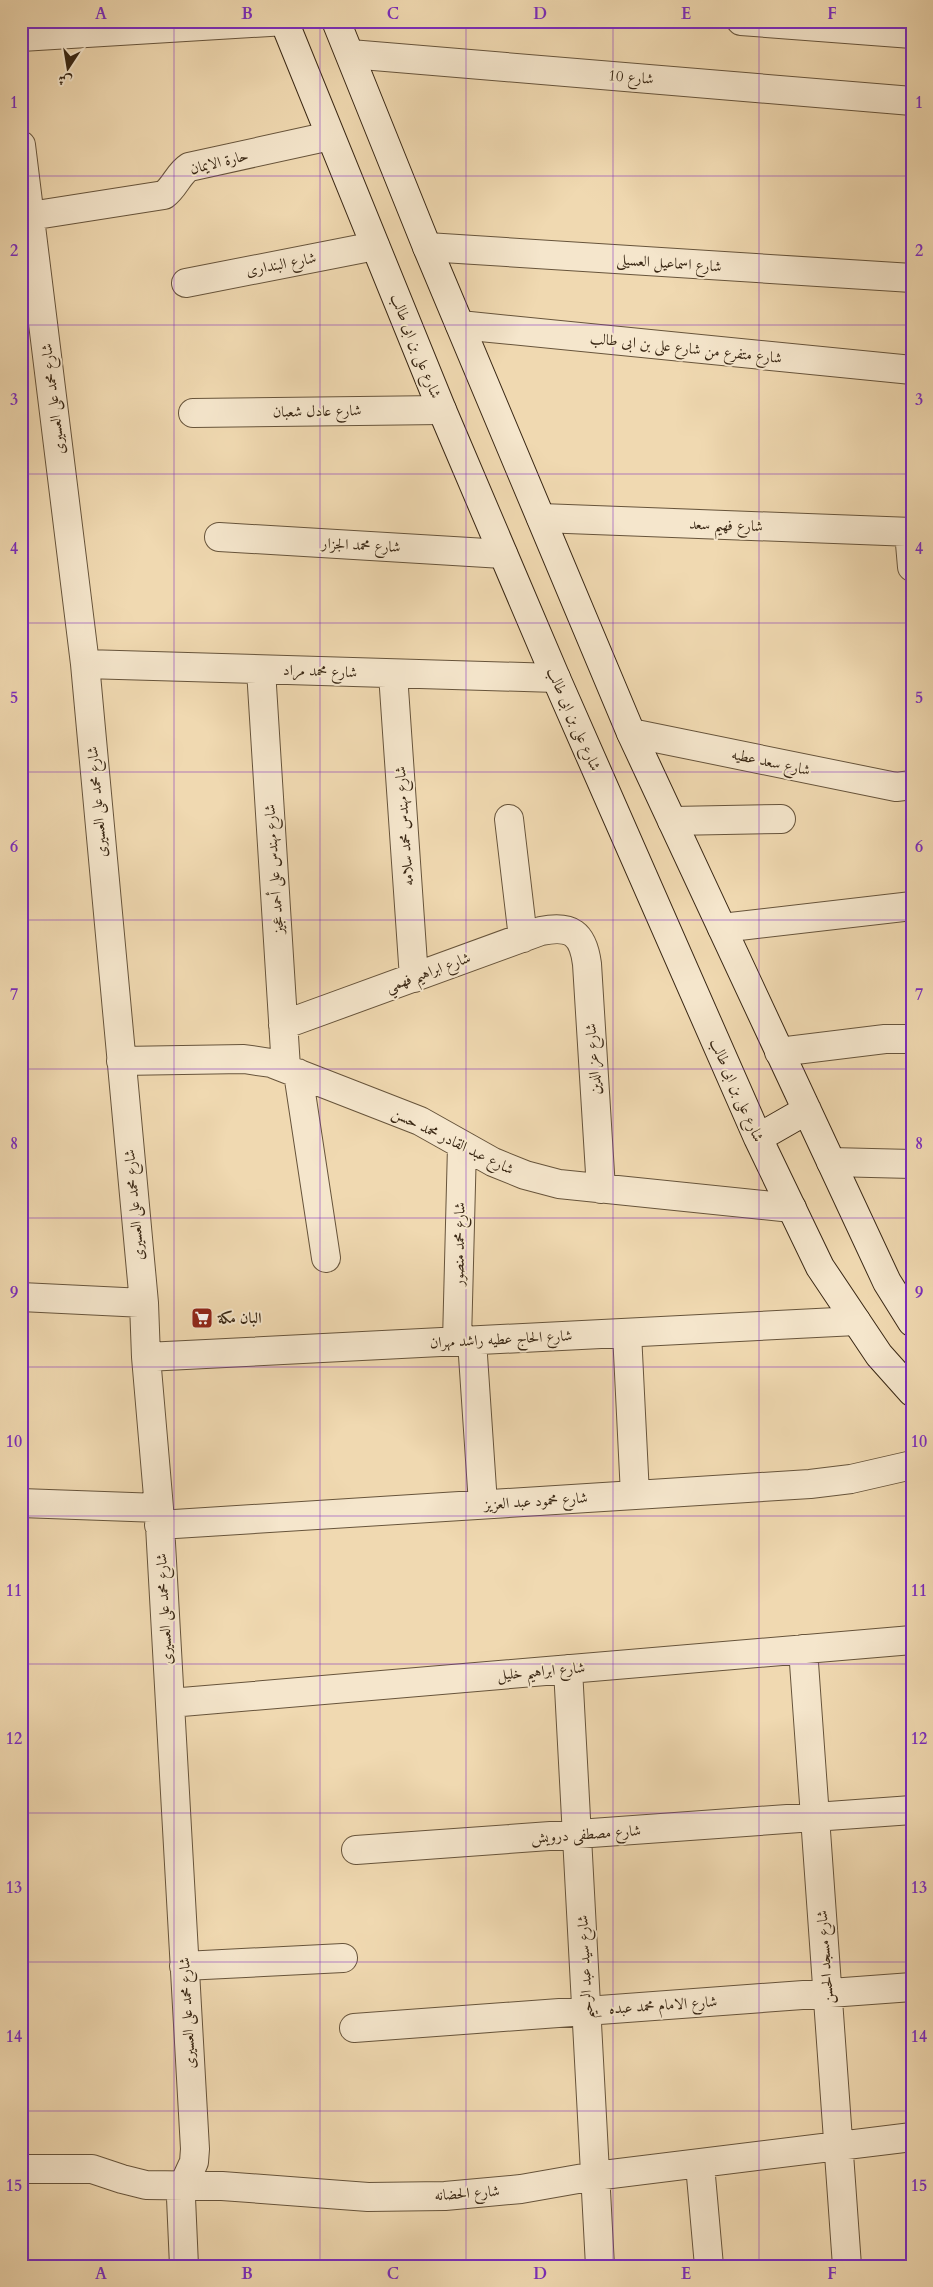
<svg xmlns="http://www.w3.org/2000/svg" width="933" height="2287" font-family="Cardo,Amiri,serif">
  <style>
    .lines { fill: none; stroke-linecap: round; stroke-linejoin: round }
    .street-casing { stroke: #67543b; stroke-width: 30 }
    .secondary-casing { stroke: #392714; stroke-width: 30 }
    .street { stroke: #f5e6cc; stroke-width: 28 }
    .secondary { stroke: #f5e6cc; stroke-width: 28 }
    .grid { fill: none; stroke: #7b2cbf; stroke-width: 1; stroke-opacity: 0.55 }
    .labels { text-anchor: middle; dominant-baseline: central; stroke-width: 4; stroke-linejoin: round; paint-order: stroke }
    .street-label { font-size: 15px; fill: #392714; stroke: #f5e6cc }
    .poi-label { font-size: 15px; font-weight: bold; fill: #392714; stroke: #f5e6cc; text-anchor: start }
    .neatline { fill: none; stroke: #7b2cbf; stroke-width: 2 }
    .grid-label { font-size: 16px; text-anchor: middle; font-weight: bold; fill: #7b2cbf }
  </style>
  <rect width="100%" height="100%" fill="#f0d9b1"/>
  <filter id="stains"><feTurbulence type="fractalNoise" baseFrequency=".004" numOctaves="4"/><feColorMatrix values="0 0 0 0 .2 0 0 0 0 .09 0 0 0 0 .02 0 0 0 .5 -.17"/></filter>
  <radialGradient id="worn" r=".72"><stop offset=".6" stop-color="#630" stop-opacity="0"/><stop offset="1" stop-color="#630" stop-opacity=".3"/></radialGradient>
  <g class="lines">
    <g class="street-casing">
      <path id="street" d="M741 21 912 34
        M21 37 286 21
        M350 54 912 101
        M21 145 85 664 144 1303 146 1357 159 1508 195 2149 194 2162 183 2186 181 2198 184 2266
        M30 216 164 195C175 187 178 174 189 167L330 136
        M427 247 912 278
        M186 283 375 246
        M460 325 912 370
        M193 413 442 410
        M541 518 912 532
        M909 532 912 567
        M219 537 503 554
        M85 664 556 678
        M261 670 286 1068
        M393 674 414 978
        M631 733 896 787 912 785
        M509 819 523 938
        M672 821 781 819
        M722 928 912 906
        M283 1025 541 931C571 925 583 933 587 964L601 1189
        M779 1052 885 1039H912
        M121 1061 244 1059 271 1063 420 1121 493 1162 525 1175 559 1184 792 1208
        M298 1073 326 1258
        M831 1162 912 1164
        M21 1297 144 1303
        M627 1333 635 1495
        M457 1341 462 1146
        M472 1341 483 1504
        M146 1357 856 1321
        M21 1503 159 1508
        M159 1525 810 1484 851 1479 912 1465
        M803 1649 847 2266
        M568 1669 600 2266
        M170 1703 912 1640
        M356 1850 912 1810
        M184 1966 343 1958
        M354 2028 912 1987
        M700 2165 709 2266
        M21 2169H92L122 2179 146 2185 222 2186 368 2197 445 2196 521 2189 595 2176 912 2137"/>
    </g>
    <g class="secondary-casing">
      <path id="secondary" d="M284 21 442 410 556 678 758 1138 820 1267 879 1355 912 1392
        M336 21 427 247 631 733 887 1282 912 1322
        M758 1138 807 1110"/>
    </g>
    <use href="#street" class="street"/>
    <use href="#secondary" class="secondary"/>
  </g>
  <path class="grid" d="M174 21V2266M320 21V2266M466 21V2266M613 21V2266M759 21V2266M21 176H912M21 325H912M21 474H912M21 623H912M21 772H912M21 920H912M21 1069H912M21 1218H912M21 1367H912M21 1516H912M21 1664H912M21 1813H912M21 1962H912M21 2111H912"/>
  <defs>
    <g id="supermarket-square" transform="scale(1.125)"><rect x="-9" y="-9" width="18" height="18" rx="4" fill="#8f2418" stroke="#f5e6cc"/><path d="M-6-5.5h2.5l.6 2H6L4.5 2H-2.5L-4.4-4H-6ZM-1.5 3.2a1.3 1.3 0 1 0 .1 0ZM3 3.2a1.3 1.3 0 1 0 .1 0Z" fill="#fff"/></g>
  </defs>
  <g fill-rule="evenodd">
    <use href="#supermarket-square" x="202" y="1318"/>
  </g>
  <g class="labels">
    <g class="street-label">
      <text transform="translate(631 77) rotate(5)">شارع 10</text>
      <text transform="translate(219 162) rotate(-14)">حارة الايمان</text>
      <text transform="translate(669 263) rotate(4)">شارع اسماعيل العسيلى</text>
      <text transform="translate(281 264) rotate(-11)">شارع البندارى</text>
      <text transform="translate(416 346) rotate(68)">شارع على بن ابى طالب</text>
      <text transform="translate(686 348) rotate(6)">شارع متفرع من شارع على بن ابى طالب</text>
      <text transform="translate(53 399) rotate(-97)">شارع محمد على العسيرى</text>
      <text transform="translate(317 411) rotate(-1)">شارع عادل شعبان</text>
      <text transform="translate(726 525) rotate(2)">شارع فهيم سعد</text>
      <text transform="translate(361 545) rotate(3)">شارع محمد الجزار</text>
      <text transform="translate(320 671) rotate(2)">شارع محمد مراد</text>
      <text transform="translate(574 719) rotate(66)">شارع على بن ابى طالب</text>
      <text transform="translate(771 762) rotate(12)">شارع سعد عطيه</text>
      <text transform="translate(97 802) rotate(-95)">شارع محمد على العسيرى</text>
      <text transform="translate(404 826) rotate(-94)">شارع مهندس محمد سلامه</text>
      <text transform="translate(274 869) rotate(-94)">شارع مهندس على أحمد عجيز</text>
      <text transform="translate(428 972) rotate(-20)">شارع ابراهيم فهمي</text>
      <text transform="translate(593 1059) rotate(-94)">شارع عز الدين</text>
      <text transform="translate(737 1090) rotate(66)">شارع على بن ابى طالب</text>
      <text transform="translate(453 1141) rotate(26)">شارع عبد القادر محمد حسن</text>
      <text transform="translate(134 1205) rotate(-95)">شارع محمد على العسيرى</text>
      <text transform="translate(459 1244) rotate(-89)">شارع محمد منصور</text>
      <text transform="translate(501 1339) rotate(-3)">شارع الحاج عطيه راشد مهران</text>
      <text transform="translate(536 1501) rotate(-4)">شارع محمود عبد العزيز</text>
      <text transform="translate(164 1609) rotate(-93)">شارع محمد على العسيرى</text>
      <text transform="translate(541 1671) rotate(-5)">شارع ابراهيم خليل</text>
      <text transform="translate(586 1834) rotate(-4)">شارع مصطفى درويش</text>
      <text transform="translate(825 1957) rotate(-94)">شارع مسجد الحسن</text>
      <text transform="translate(585 1967) rotate(-93)">شارع سيد عبد الرحيم</text>
      <text transform="translate(663 2005) rotate(-4)">شارع الامام محمد عبده</text>
      <text transform="translate(187 2013) rotate(-93)">شارع محمد على العسيرى</text>
      <text transform="translate(467 2193) rotate(-4)">شارع الحضانه</text>
    </g>
    <g class="poi-label">
      <text x="218" y="1318">البان مكة</text>
    </g>
  </g>
  <rect width="933" height="2287" fill="none" stroke="#f0d9b1" stroke-width="55"/>
  <g transform="translate(68 68) rotate(192)" stroke="#f5e6cc" stroke-width="4" paint-order="stroke">
  <path d="M0-4L9 19L0 12L-9 19Z" fill="#392714"/>
  <text y="-8" font-size="14" font-weight="bold" text-anchor="middle" fill="#392714">ش</text>
  </g>
  <rect x="28" y="28" width="878" height="2232" class="neatline"/>
  <g class="grid-label">
    <text x="101" y="19">A</text>
    <text x="247" y="19">B</text>
    <text x="393" y="19">C</text>
    <text x="540" y="19">D</text>
    <text x="686" y="19">E</text>
    <text x="832" y="19">F</text>
    <text x="14" y="108">1</text>
    <text x="919" y="108">1</text>
    <text x="14" y="256">2</text>
    <text x="919" y="256">2</text>
    <text x="14" y="405">3</text>
    <text x="919" y="405">3</text>
    <text x="14" y="554">4</text>
    <text x="919" y="554">4</text>
    <text x="14" y="703">5</text>
    <text x="919" y="703">5</text>
    <text x="14" y="852">6</text>
    <text x="919" y="852">6</text>
    <text x="14" y="1000">7</text>
    <text x="919" y="1000">7</text>
    <text x="14" y="1149">8</text>
    <text x="919" y="1149">8</text>
    <text x="14" y="1298">9</text>
    <text x="919" y="1298">9</text>
    <text x="14" y="1447">10</text>
    <text x="919" y="1447">10</text>
    <text x="14" y="1596">11</text>
    <text x="919" y="1596">11</text>
    <text x="14" y="1744">12</text>
    <text x="919" y="1744">12</text>
    <text x="14" y="1893">13</text>
    <text x="919" y="1893">13</text>
    <text x="14" y="2042">14</text>
    <text x="919" y="2042">14</text>
    <text x="14" y="2191">15</text>
    <text x="919" y="2191">15</text>
    <text x="101" y="2279">A</text>
    <text x="247" y="2279">B</text>
    <text x="393" y="2279">C</text>
    <text x="540" y="2279">D</text>
    <text x="686" y="2279">E</text>
    <text x="832" y="2279">F</text>
  </g>
  <rect width="100%" height="100%" filter="url(#stains)"/>
  <rect width="100%" height="100%" fill="url(#worn)"/>
</svg>
